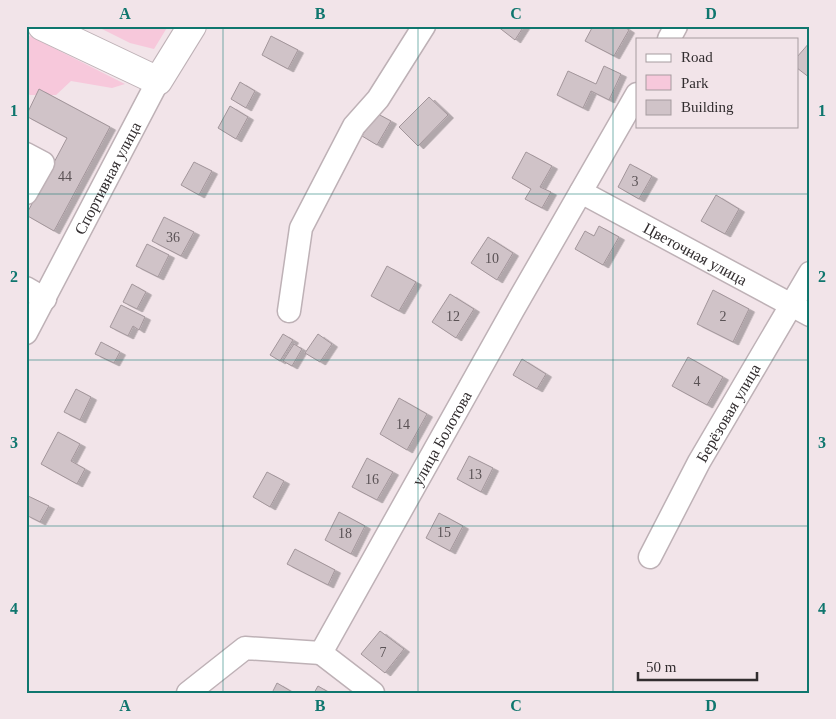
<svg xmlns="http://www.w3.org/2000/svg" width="836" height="719" font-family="'Times New Roman',serif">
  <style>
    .green { fill: #f7c8db }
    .building { fill: #d0c3c8; stroke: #a2959a; filter: url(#shadow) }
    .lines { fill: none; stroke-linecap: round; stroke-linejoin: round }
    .minor-casing { stroke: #beb1b6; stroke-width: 25 }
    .major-casing { stroke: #beb1b6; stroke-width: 30 }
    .minor { stroke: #fff; stroke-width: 22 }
    .major { stroke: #fff; stroke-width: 28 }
    .grid { fill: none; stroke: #0f766e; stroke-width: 1; stroke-opacity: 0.55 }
    .labels { text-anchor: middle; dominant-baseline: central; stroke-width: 4; stroke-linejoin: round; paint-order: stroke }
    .number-label { font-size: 14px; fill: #5a5255 }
    .street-label { font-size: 16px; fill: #322d2f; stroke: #f2e4e9 }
    .neatline { fill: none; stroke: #0f766e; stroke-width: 2 }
    .grid-label { font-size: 16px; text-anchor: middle; font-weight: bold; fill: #0f766e }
  </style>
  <defs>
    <filter id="shadow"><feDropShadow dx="5.5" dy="3" stdDeviation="0" flood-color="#0004"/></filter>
  </defs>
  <rect width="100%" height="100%" fill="#f2e4e9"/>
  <path class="green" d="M96 26H168L154 49 130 43Z
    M26 34 125 84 112 88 71 81 56 95H30L26 93Z"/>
  <path class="building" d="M497 26H524L515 40Z
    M593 26H623L629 30 614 56 585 41Z
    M271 36 298 50 288 69 262 55Z
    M810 42V78L797 68V57Z
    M604 66 621 74 609 100 591 91 583 108 557 95 568 71 596 84Z
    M240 82 255 91 246 108 231 99Z
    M39 89 110 127 54 231 26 215 67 138 26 116Z
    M429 97 448 115 418 146 399 127Z
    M230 106 248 117 236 139 218 128Z
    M376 113 391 121 377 145 362 136Z
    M526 152 552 166 540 187 551 192 542 208 525 199 531 189 512 178Z
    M194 162 212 171 199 195 181 185Z
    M630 164 652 176 639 199 618 187Z
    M716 195 739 209 725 234 701 221Z
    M164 217 194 232 181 256 152 241Z
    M599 226 619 237 603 265 575 249 585 231 594 236Z
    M488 237 513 253 497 280 471 263Z
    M147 244 169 255 158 277 136 266Z
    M387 266 416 282 399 311 371 296Z
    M132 284 146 292 137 309 123 302Z
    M713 290 749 309 733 342 697 324Z
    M450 294 474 309 456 338 432 322Z
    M121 305 145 317 139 330 133 326 128 336 110 327Z
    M283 334 293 340 280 361 270 355Z
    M318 334 332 344 320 362 305 353Z
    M101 342 120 352 114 363 95 354Z
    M294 344 302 349 292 366 283 361Z
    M688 357 723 377 707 405 672 386Z
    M522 359 546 374 537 389 513 375Z
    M76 389 91 397 80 420 64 412Z
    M399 398 427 414 407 450 380 434Z
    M58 432 80 444 71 461 85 469 77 484 41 464Z
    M469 456 493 468 481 492 457 479Z
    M367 458 393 472 377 500 352 487Z
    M267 472 284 481 270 507 253 497Z
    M26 495 49 506 40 522 26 515Z
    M339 512 365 526 351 554 325 540Z
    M439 513 463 526 450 551 426 538Z
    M295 549 335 570 328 585 287 564Z
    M380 631 404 649 385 673 361 654Z
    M277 683 294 693H272Z
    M318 686 330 693H314Z"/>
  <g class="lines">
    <g class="minor-casing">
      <g id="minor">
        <path d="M669 39 676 26"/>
        <path d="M26 154 43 163 26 193"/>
        <path id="s1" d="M581 192 810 315"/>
        <path d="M26 288 45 299"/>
        <path d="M289 311 301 228 354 126 378 99 424 26"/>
        <path id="s2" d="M26 333 158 81"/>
        <path id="s3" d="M650 557 699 462 810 273"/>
        <path d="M321 653 373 693"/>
        <path id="s4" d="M188 693 245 648 321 653 513 310 637 94"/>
      </g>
    </g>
    <g class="major-casing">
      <path id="major" d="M42 26 158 81 192 26"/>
    </g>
    <use href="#minor" class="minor"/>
    <use href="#major" class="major"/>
  </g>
  <path class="grid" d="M223 26V693M418 26V693M613 26V693M26 194H810M26 360H810M26 526H810"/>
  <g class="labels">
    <g class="number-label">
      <text x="65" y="176">44</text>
      <text x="635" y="181">3</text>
      <text x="173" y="237">36</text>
      <text x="492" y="258">10</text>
      <text x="453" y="316">12</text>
      <text x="723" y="316">2</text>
      <text x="697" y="381">4</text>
      <text x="403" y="424">14</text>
      <text x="475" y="474">13</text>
      <text x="372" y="479">16</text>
      <text x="444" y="532">15</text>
      <text x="345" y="533">18</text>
      <text x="383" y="652">7</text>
    </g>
    <g class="street-label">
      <text stroke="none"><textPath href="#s2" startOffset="175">Спортивная улица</textPath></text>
      <text stroke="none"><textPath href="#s1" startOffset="130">Цветочная улица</textPath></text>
      <text stroke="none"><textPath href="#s3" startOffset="164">Берёзовая улица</textPath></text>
      <text stroke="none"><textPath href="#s4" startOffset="395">улица Болотова</textPath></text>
    </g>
  </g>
  <rect width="836" height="719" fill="none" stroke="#f2e4e9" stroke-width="55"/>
  <rect x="636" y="38" width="162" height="90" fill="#f2e4e9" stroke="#a59b9f"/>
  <rect x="646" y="54" width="25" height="8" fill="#ffffff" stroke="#a59b9f"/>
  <text x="681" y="62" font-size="15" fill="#322d2f">Road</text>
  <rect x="646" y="75" width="25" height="15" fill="#f7c8db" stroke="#a59b9f"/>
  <text x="681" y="88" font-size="15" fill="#322d2f">Park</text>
  <rect x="646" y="100" width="25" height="15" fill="#d0c3c8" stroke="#a59b9f"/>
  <text x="681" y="112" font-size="15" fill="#322d2f">Building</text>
  <path d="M638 672v8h119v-8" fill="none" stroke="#322d2f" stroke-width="2.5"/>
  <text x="646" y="672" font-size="15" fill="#322d2f" stroke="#f2e4e9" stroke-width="4" paint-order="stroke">50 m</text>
  <rect x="28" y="28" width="780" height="664" class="neatline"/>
  <g class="grid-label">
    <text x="125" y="19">A</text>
    <text x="320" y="19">B</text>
    <text x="516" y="19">C</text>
    <text x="711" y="19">D</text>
    <text x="14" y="116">1</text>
    <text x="822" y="116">1</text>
    <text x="14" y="282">2</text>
    <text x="822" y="282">2</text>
    <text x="14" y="448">3</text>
    <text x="822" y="448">3</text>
    <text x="14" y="614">4</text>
    <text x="822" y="614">4</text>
    <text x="125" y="711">A</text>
    <text x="320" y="711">B</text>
    <text x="516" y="711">C</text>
    <text x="711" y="711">D</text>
  </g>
</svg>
